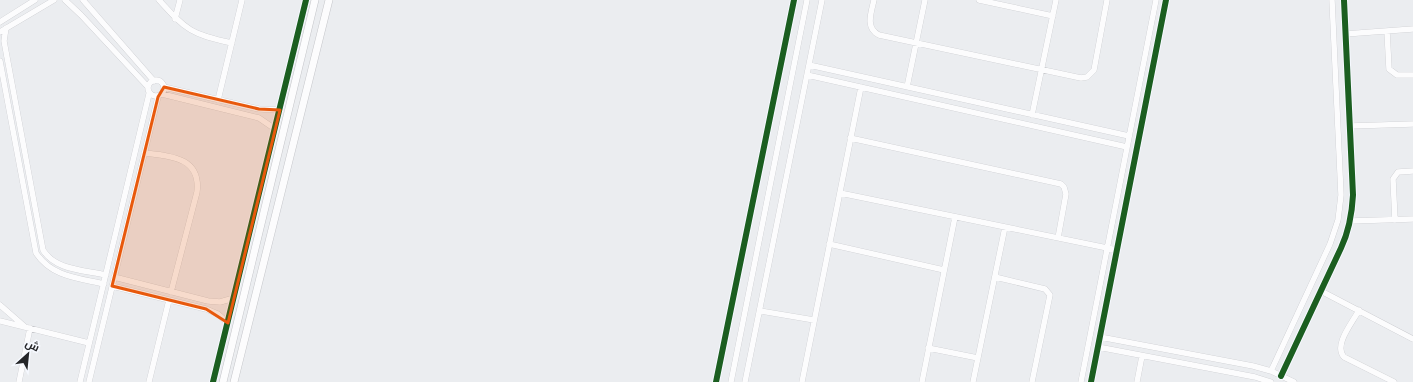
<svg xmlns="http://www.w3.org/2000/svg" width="1413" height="382" font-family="'Noto Sans',Cairo,sans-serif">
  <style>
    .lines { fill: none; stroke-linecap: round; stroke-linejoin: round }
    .minor-casing { stroke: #c5c6ca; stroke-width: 6 }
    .major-casing { stroke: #c5c6ca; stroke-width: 8 }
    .minor { stroke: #fcfcfd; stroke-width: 5.5 }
    .major { stroke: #fcfcfd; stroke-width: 7 }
    .cycleway-casing { stroke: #f6f9ff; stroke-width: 8 }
    .cycleway { stroke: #1b5e20; stroke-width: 6 }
    .marked { fill: #e8590c; fill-opacity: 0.2; stroke: #e8590c; stroke-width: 3; stroke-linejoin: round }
  </style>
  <rect width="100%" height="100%" fill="#ebedf0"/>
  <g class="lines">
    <g class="minor-casing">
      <path id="minor" d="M65 0 81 15 148 87
        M83 0 154 81
        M159 0C187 31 191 34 232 43
        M874 0C871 13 865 28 879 35L1081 78 1087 77 1094 70 1107 0
        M979 0 1053 16
        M175 19 180 0
        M0 22 35 0
        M6 28 4 41 43 250C55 270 84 270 106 275
        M1387 31 1389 69 1397 75H1413
        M0 32 54 0
        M1345 34 1413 29
        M0 61 36 253C52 277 78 278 104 284
        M809 65 1129 136
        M807 75 1127 147
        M148 88a8 8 0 1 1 16 0a8 8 0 1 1-16 0Z
        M164 87 259 109 280 110
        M907 87 925 0
        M162 94 259 118 275 129
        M218 100 242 0
        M1032 115 1056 0
        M1350 126 1413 124
        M850 138 1061 184 1064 187 1066 194 1058 238
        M144 153C170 156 201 157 197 192L171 292
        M840 193 1117 250
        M1395 220 1393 179 1398 172 1413 171
        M1350 221 1413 219
        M829 244 944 270
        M114 277 208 301 220 302 234 298
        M995 277 1045 289 1050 295 1032 382
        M112 286 206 309 218 314 228 323
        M1321 291 1413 339
        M0 305 24 326
        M1359 310C1353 322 1333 345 1344 357L1394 382
        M760 311 814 320
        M0 321 89 343
        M1100 337 1253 366 1271 371 1294 382
        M1098 347 1255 377 1271 382
        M928 348 978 358
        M1271 371 1330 244 1338 220 1341 195 1332 0
        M1281 376 1341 248C1349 231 1352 214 1353 195L1344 0
        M19 382 30 328
        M80 382 149 94
        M89 382 158 97
        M149 382 169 300
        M213 382 306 0
        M716 382 794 0
        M731 382 807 0
        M745 382 822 0
        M802 382 861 87
        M922 382 955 217
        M973 382 1005 227
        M1081 382 1156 0
        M1091 382 1166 0
        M1137 382 1142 356"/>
    </g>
    <g class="major-casing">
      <path id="major" d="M223 382 315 0
        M234 382 329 0"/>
    </g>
    <use href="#minor" class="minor"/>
    <use href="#major" class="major"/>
    <g class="cycleway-casing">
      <path id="cycleway" d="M1281 376 1341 248C1349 231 1352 214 1353 195L1344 0
        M213 382 306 0
        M716 382 794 0
        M1091 382 1166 0"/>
    </g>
    <use href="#cycleway" class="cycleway"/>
  </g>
  <path class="marked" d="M164 87 259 109 280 110 228 323 206 309 112 286 158 97Z"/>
  <g transform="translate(28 354) rotate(27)" stroke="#f6f9ff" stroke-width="3" paint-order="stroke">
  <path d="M0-3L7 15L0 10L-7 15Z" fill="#252629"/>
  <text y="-6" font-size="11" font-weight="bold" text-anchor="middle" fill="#252629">ش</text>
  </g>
</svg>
